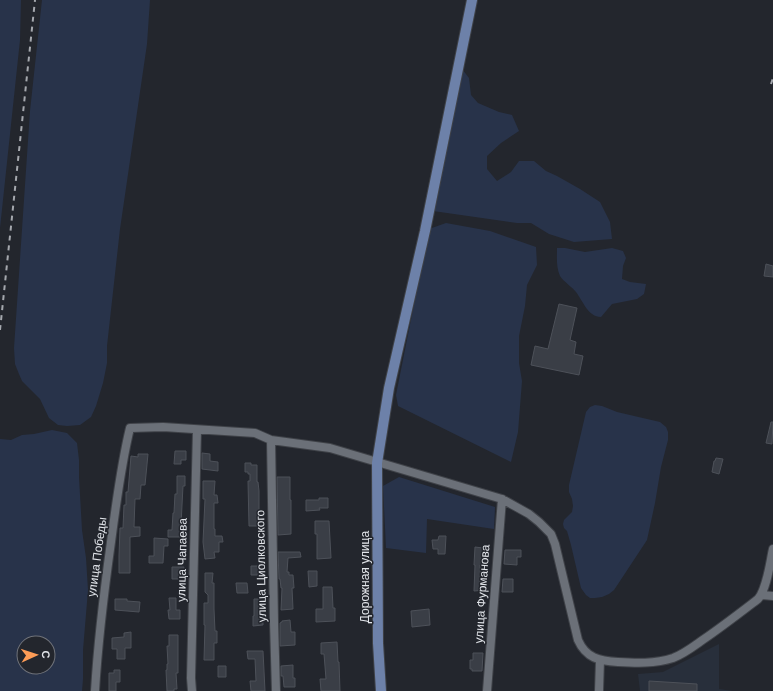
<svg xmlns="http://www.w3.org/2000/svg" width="773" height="691" font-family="Helvetica,sans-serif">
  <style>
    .built { fill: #282f3b }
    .green { fill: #28334a; fill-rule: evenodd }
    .building { fill: #3a3e46; stroke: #4d5159 }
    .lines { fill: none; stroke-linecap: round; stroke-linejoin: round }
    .minor-casing { stroke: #3f4248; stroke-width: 10 }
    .major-casing { stroke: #3f4248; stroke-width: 12 }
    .minor { stroke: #6b7078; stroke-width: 8 }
    .major { stroke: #6d81a9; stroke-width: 10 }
    .rail { stroke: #a5a8ae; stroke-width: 2; stroke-dasharray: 5 5; stroke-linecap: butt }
    .labels { text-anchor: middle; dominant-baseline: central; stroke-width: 3; stroke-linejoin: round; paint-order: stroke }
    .street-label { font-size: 12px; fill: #e2e5ea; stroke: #23262d }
  </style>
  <rect width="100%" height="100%" fill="#23262d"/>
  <path class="built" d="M719 644V689L733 691H640L638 674 663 672Z"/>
  <path class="green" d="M0 0H21L20 40 0 228Z
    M42 0H150L147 44 120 229 107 346V363L103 383 96 406 91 417 80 425 67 426 58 425 49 418 40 399 22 381 19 374 15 364 14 348 30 111Z
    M462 69 469 78 471 95 478 103 499 112 512 115 519 131 501 143 487 156V169L497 181 511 172 519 161H534L546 171 557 176 580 189 600 202 610 222 612 239 574 242 549 234 531 223H517L433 211Z
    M446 223 490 231 536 247 537 265 527 285 525 306 519 336V363L522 381 518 432 511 462 398 406 396 395 429 229Z
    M557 248H565L585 252 612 248 623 251 626 258 623 266 622 279 630 282 646 284 644 294 637 299 612 304 601 317C588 317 583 301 576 292 571 286 564 282 560 276 556 267 557 257 557 248Z
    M595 405 602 406 617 412 660 422 666 427 668 432V440L661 467 655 503 647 540 620 581 614 590 609 594 602 597 595 598H590L586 595 581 588 571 545 567 531 564 528 563 524 564 520 572 512 573 506 572 499 569 492V485L586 412 590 407Z
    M52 430 67 433 77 443 79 460V477L82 530 86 558 88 590 83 650V679L82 691H0V439L11 440 22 435 34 434ZM24 643H48V667H24Z
    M399 477 495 507 494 529 427 519 426 553 386 548 383 486Z"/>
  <path class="building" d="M766 264 773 266V277L764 276Z
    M559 304 577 308 570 340 576 342 574 354 583 356 579 375 531 365 535 346 548 349Z
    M771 422H773L772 444 766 443Z
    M175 451H186V460H181V464H174Z
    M202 453 210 454V461L218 462V471L202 469Z
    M138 454H148L145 485H141L140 499H135L134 527H140V536L130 537V573H119V556L120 528H123L124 505H126V492H128L131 456 138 457Z
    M716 458 723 459 719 474 712 472 714 461H715Z
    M245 463H251V465H257V482H258L259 491V526H249L248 481H250V474H248V472H245Z
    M177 476H185V486H183L181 525H184L183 535H180V537H168V530H172L173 513H174L175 494H177Z
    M277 477H290V500H291V534L278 535Z
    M203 481H215L214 495H217L218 503H214V529H215V536H222L223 542H219V552H214L215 558 205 559 203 542 205 499H203Z
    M319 498H328V508H319L320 510 306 511V500H319Z
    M315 521H329L331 558 317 559V534H315Z
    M439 536H446L445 554H438V549H433L432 540H438Z
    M154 538 168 539V546H164L163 563H149V556H154Z
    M475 547 483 548V553H488V566L480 565 481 580H487L486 590 474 591 475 565H474Z
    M505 550H521V557H517V565L504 564Z
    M278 552H300L301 557 288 558 287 572H289V575H293L294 588H292L293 609 281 610 282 588H281L280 579H279Z
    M251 566H261V575H251Z
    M172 567H184V579H172Z
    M308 571H317V586L309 587Z
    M205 573H213L212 583H214V609L215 631H217V643H214V660H204L205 625H204V603H208V595L205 592Z
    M503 579H513V592H502Z
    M236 583H247L248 593H237Z
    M323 587H332L333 608H335V621L316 622V609H323Z
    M169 598H176V610H180V619H169L168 610H170Z
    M115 599H127V601L140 602 139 612 115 610Z
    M254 599H262L263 625 253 626V616H254Z
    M429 609 430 625 412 627 411 611Z
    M290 620 291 632H295V645L280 646V623L282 622V621Z
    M131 632V648H125V659H117V649H112V638L124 637V633Z
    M169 635H178V673H176L177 689H174V691H167L166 670H167V664H168L167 646H169Z
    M337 642 338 662H339L340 691H321L320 679H326L324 654H321V643Z
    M247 651H263L265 691H251L250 681H256L255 659H248Z
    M473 653H483L482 671H472V669H470V660H473Z
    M293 665V678H295V687H284L283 676H281V666Z
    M218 666H226V677H218Z
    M114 670H120V682H116V691H109V673H114Z
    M649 681 697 684V691H649Z"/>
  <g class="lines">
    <g class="minor-casing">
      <path id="minor" d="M271 440 274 622 276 691
        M761 595 773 596
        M95 691C98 641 104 592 111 542 116 504 121 465 130 428L163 427 255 433 271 440 330 448 502 499 529 514 539 522 551 534 555 544 578 640C586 658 599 661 618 662 635 663 655 664 673 658 684 654 694 646 704 639 723 626 741 612 758 599 767 589 770 562 773 549
        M192 691 191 678 197 430
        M487 691 502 499
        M599 691 600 660"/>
    </g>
    <g class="major-casing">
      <path id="major" d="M381 691 378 643 377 463 389 388 425 231 472 0"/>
    </g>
    <use href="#minor" class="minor"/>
    <use href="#major" class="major"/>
    <path class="rail" d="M771 84 773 78
      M0 330 35 0"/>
  </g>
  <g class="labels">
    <g class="street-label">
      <text transform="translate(97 557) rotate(-82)">улица Победы</text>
      <text transform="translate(182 560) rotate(-89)">улица Чапаева</text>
      <text transform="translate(261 566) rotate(-91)">улица Циолковского</text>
      <text transform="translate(365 577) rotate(-90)">Дорожная улица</text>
      <text transform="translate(482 594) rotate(-86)">улица Фурманова</text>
    </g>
  </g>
  <g transform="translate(36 655) rotate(87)"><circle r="19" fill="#23262d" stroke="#6f7279"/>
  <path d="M0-3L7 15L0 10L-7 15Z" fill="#fd9c57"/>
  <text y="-6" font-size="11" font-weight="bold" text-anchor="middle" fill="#e2e5ea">С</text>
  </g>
</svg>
